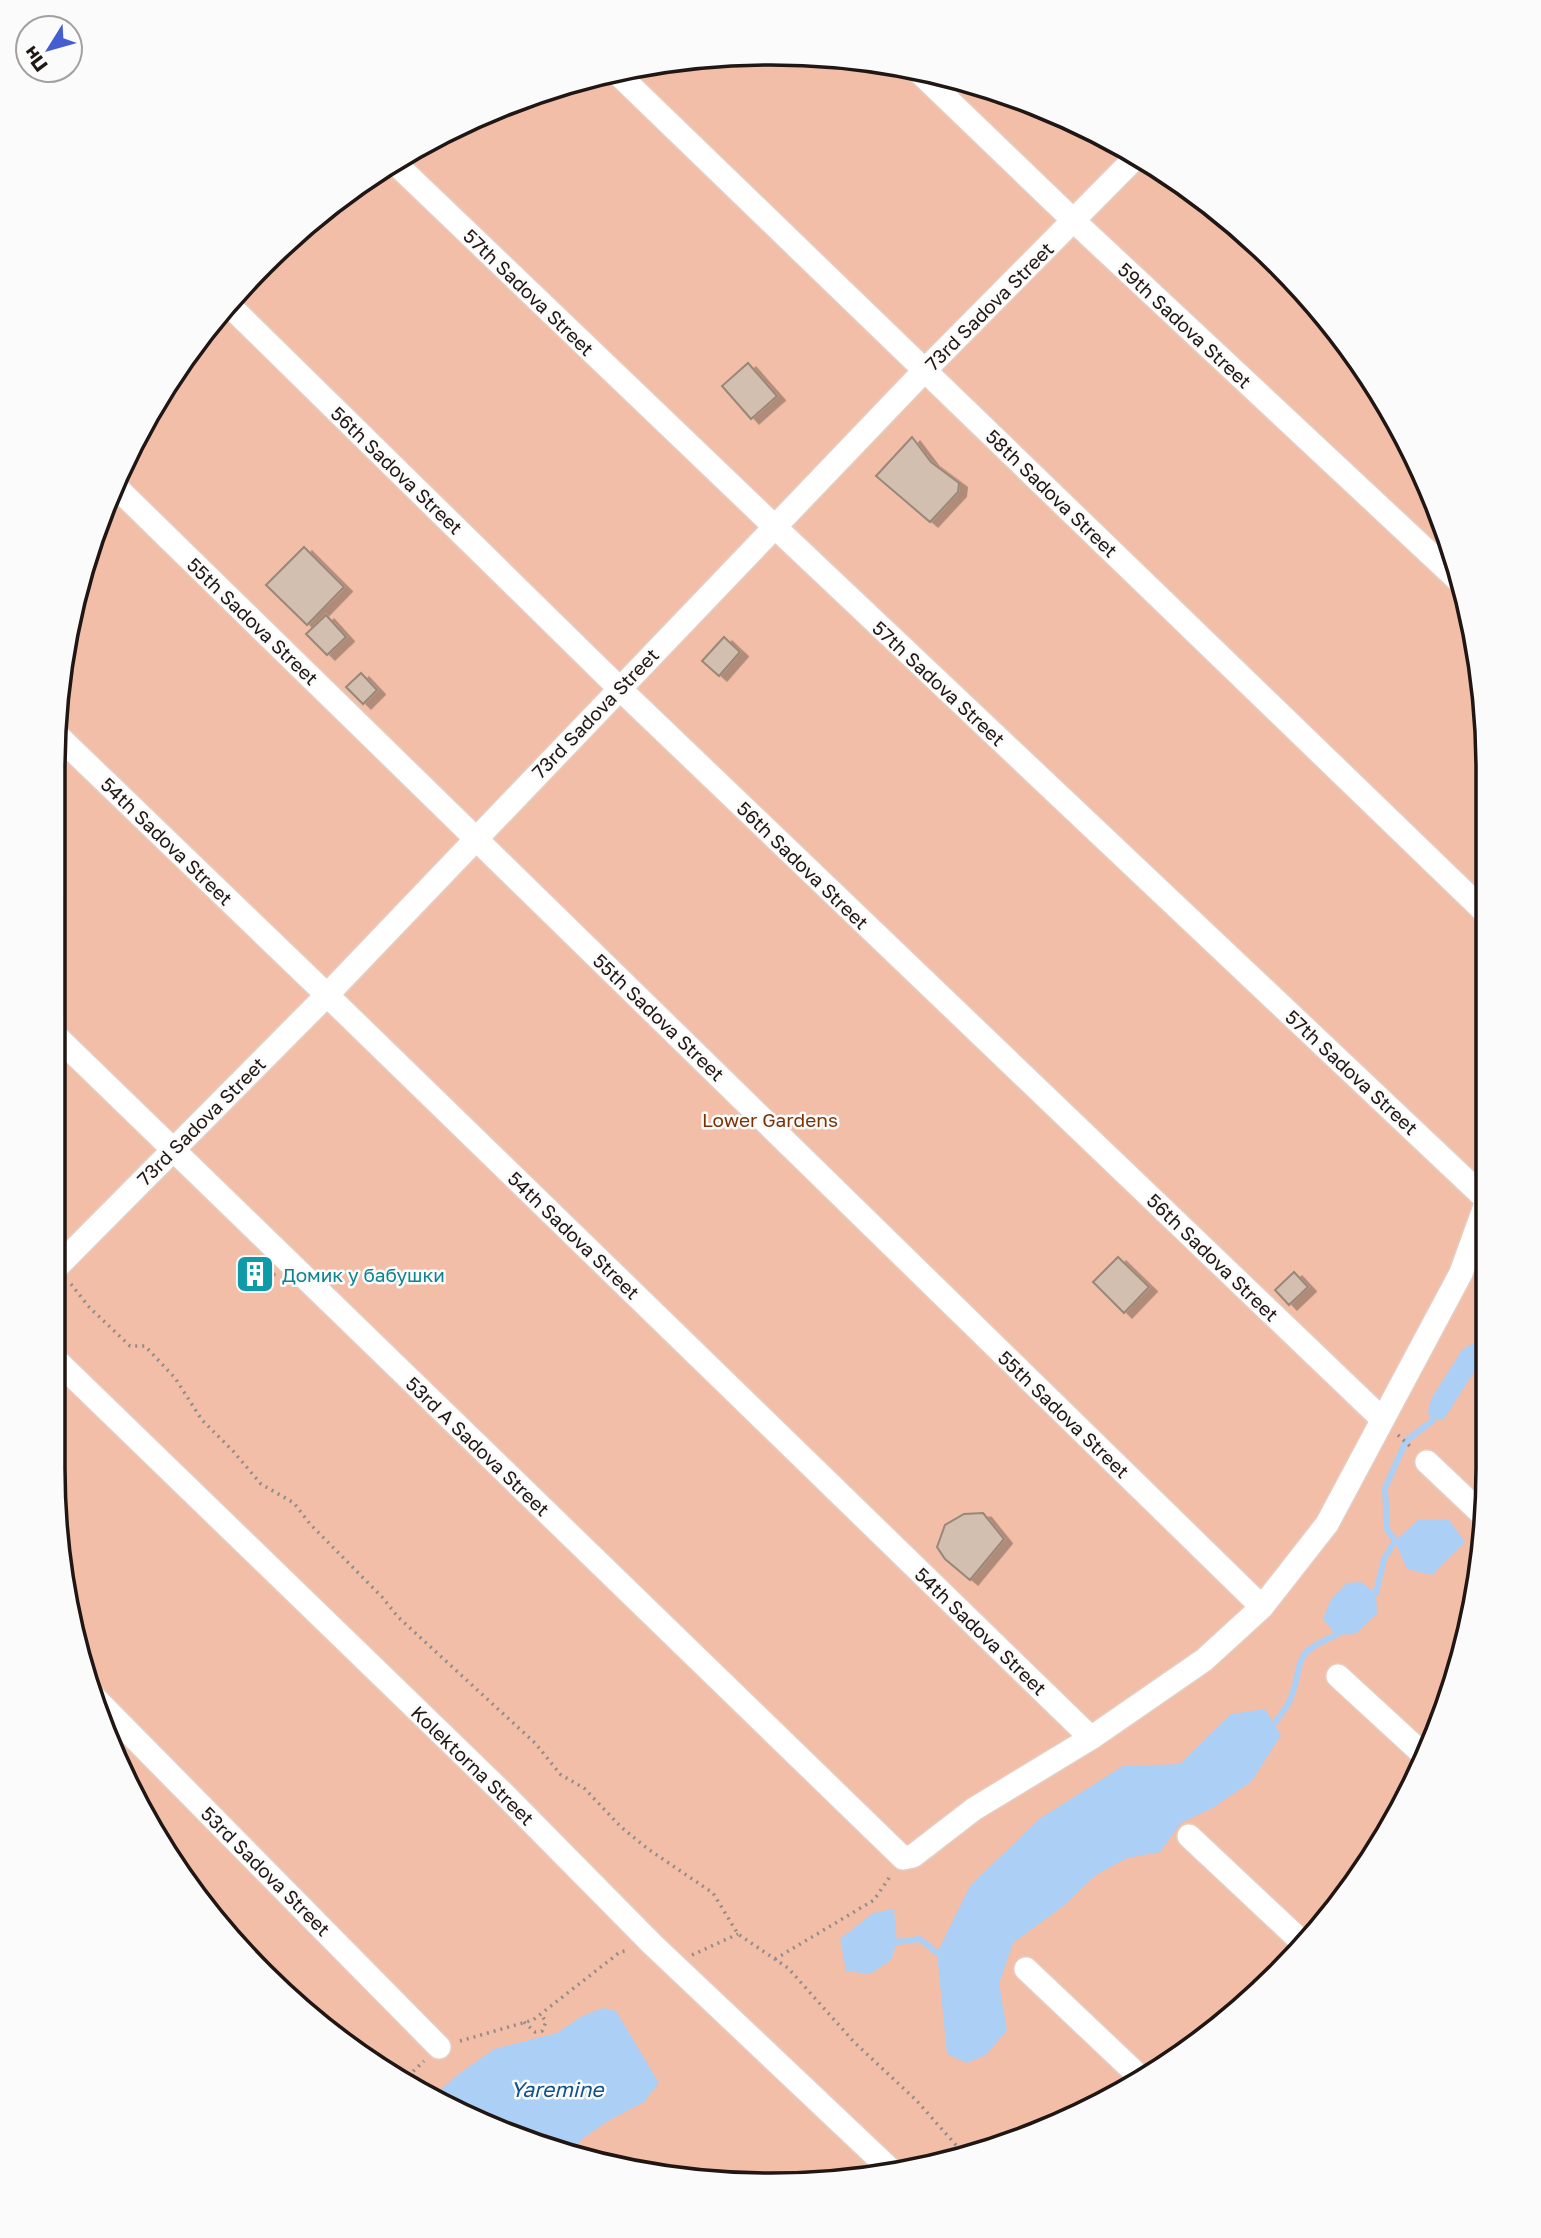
<svg xmlns="http://www.w3.org/2000/svg" width="1541" height="2238" font-family="'Golos Text',sans-serif">
  <style>
    .green { fill: #f2bea7 }
    .water { fill: #abcff5 }
    .lines { fill: none; stroke-linecap: round; stroke-linejoin: round }
    .stream { stroke: #abcff5; stroke-width: 6 }
    .building { fill: #d2bfaf; stroke: #998777; stroke-width: 2; filter: url(#shadow) }
    .minor-casing { stroke: #e6cdc2; stroke-width: 26 }
    .path { stroke: #918c8b; stroke-width: 3.5; stroke-dasharray: 2 5; stroke-linecap: butt }
    .minor { stroke: #fff; stroke-width: 23 }
    .labels { text-anchor: middle; dominant-baseline: central; stroke-width: 5; stroke-linejoin: round; paint-order: stroke }
    .street-label { font-size: 19px; fill: #201714; stroke: #fbfbfb }
    .park-label { font-size: 19px; fill: #793106; stroke: #fbfbfb }
    .culture-label { font-size: 19px; fill: #0d838f; stroke: #fbfbfb; text-anchor: start }
    .water-label { font-size: 21px; font-style: italic; fill: #12528c; stroke: #fbfbfb }
    .rim { fill: none; stroke: #201714; stroke-width: 3.5 }
  </style>
  <defs>
    <filter id="shadow"><feDropShadow dx="8" dy="4.5" stdDeviation="0" flood-color="#0004"/></filter>
  </defs>
  <rect width="100%" height="100%" fill="#fbfbfb"/>
  <path class="green" d="M771 53 911 66 1046 107 1170 174 1278 263 1367 371 1414 453 1475 631 1488 770V1467L1475 1608 1434 1743 1367 1867 1278 1975 1207 2037 1088 2111 910 2172 771 2185 677 2179 495 2131 372 2065 297 2008 173 1866 126 1785 77 1654 53 1467V770L66 631 91 539 148 412 263 263 372 173 496 107 631 66Z"/>
  <path class="water" d="M1488 1334V1350L1444 1419 1432 1421 1428 1412 1431 1399 1462 1350Z
    M1418 1520H1449L1465 1542 1432 1575 1407 1569 1395 1541Z
    M1361 1582 1376 1593 1377 1614 1355 1634 1336 1635 1323 1619 1330 1601 1346 1583Z
    M1265 1709 1281 1735 1252 1781 1214 1807 1181 1823 1160 1852 1127 1858 1096 1875 1062 1907 1013 1943 999 1984 1007 2030 986 2055 967 2063 947 2054 937 1953 970 1886 1039 1819 1123 1766 1180 1764 1231 1714Z
    M894 1909 897 1942 891 1960 870 1974 846 1971 840 1939 873 1913Z
    M603 2008 616 2011 659 2083 644 2102 608 2121 582 2139 572 2151 495 2131 432 2097 460 2073 494 2049 557 2033 582 2016Z"/>
  <g class="lines">
    <path class="stream" d="M1376 1593 1384 1559 1395 1541 1387 1529 1385 1488 1406 1441 1432 1421
      M1274 1724C1279 1716 1287 1708 1290 1700 1306 1660 1288 1656 1336 1635
      M897 1942 920 1939 937 1953"/>
  </g>
  <path class="building" d="M748 363 777 396 751 419 722 386Z
    M912 437 931 462 959 483 958 492 930 522 876 476Z
    M304 547 344 587 307 625 266 585Z
    M326 615 346 637 327 655 306 634Z
    M724 637 740 652 719 676 702 661Z
    M361 673 377 690 363 704 346 687Z
    M1118 1257 1149 1287 1124 1313 1093 1282Z
    M258 1261 267 1270 252 1287 242 1278Z
    M1294 1272 1308 1287 1289 1305 1275 1290Z
    M983 1513 1004 1539 970 1580 945 1559 937 1547 945 1525 964 1514Z"/>
  <g class="lines">
    <g class="minor-casing">
      <path id="minor" d="M914 67 1074 221 1458 580
        M615 71 1488 915
        M394 162 775 527 1488 1201
        M230 306 619 688 1382 1419
        M115 486 1262 1607
        M56 734 327 995 1091 1738
        M53 1033 903 1858 913 1856 974 1809 1091 1738 1204 1660 1262 1607 1327 1524 1461 1273 1488 1198
        M53 1271 327 995 925 370 1137 156
        M53 1357 507 1797 652 1944 894 2173
        M1427 1462 1484 1516
        M1338 1676 1426 1757
        M93 1696 439 2047
        M1189 1836 1304 1944
        M1026 1969 1141 2078"/>
    </g>
    <path class="path" d="M71 1284 89 1307 130 1346H145L175 1378 202 1420 233 1451 261 1484 294 1503 310 1524 382 1597 398 1617 535 1743 561 1775 584 1788 621 1827 648 1849 713 1893 738 1934 788 1968 854 2042 916 2100 964 2154
      M1398 1435 1413 1449
      M692 1955 738 1934
      M775 1959 874 1900 891 1875
      M524 2022 535 2032 542 2031 546 2022 541 2014
      M460 2041 533 2020 620 1952 629 1950
      M403 2081 424 2061"/>
    <use href="#minor" class="minor"/>
  </g>
  <defs>
    <g id="building-square" transform="scale(2.0125)"><rect x="-9" y="-9" width="18" height="18" rx="4" fill="#0f9aa8" stroke="#fbfbfb"/><path d="M-4-6H4V6H1V3H-1V6H-4ZM-2.5-4.3h1.7v1.8h-1.7ZM.8-4.3h1.7v1.8H.8ZM-2.5-1h1.7V.8h-1.7ZM.8-1h1.7V.8H.8Z" fill="#fff"/></g>
  </defs>
  <g fill-rule="evenodd">
    <use href="#building-square" x="255" y="1274"/>
  </g>
  <g class="labels">
    <g class="street-label">
      <text transform="translate(529 292) rotate(44)">57th Sadova Street</text>
      <text transform="translate(989 306) rotate(-45)">73rd Sadova Street</text>
      <text transform="translate(1185 325) rotate(43)">59th Sadova Street</text>
      <text transform="translate(397 470) rotate(44)">56th Sadova Street</text>
      <text transform="translate(1052 493) rotate(44)">58th Sadova Street</text>
      <text transform="translate(253 621) rotate(44)">55th Sadova Street</text>
      <text transform="translate(939 683) rotate(43)">57th Sadova Street</text>
      <text transform="translate(595 713) rotate(-46)">73rd Sadova Street</text>
      <text transform="translate(167 841) rotate(44)">54th Sadova Street</text>
      <text transform="translate(803 865) rotate(44)">56th Sadova Street</text>
      <text transform="translate(659 1017) rotate(44)">55th Sadova Street</text>
      <text transform="translate(1352 1072) rotate(43)">57th Sadova Street</text>
      <text transform="translate(201 1121) rotate(-45)">73rd Sadova Street</text>
      <text transform="translate(574 1235) rotate(44)">54th Sadova Street</text>
      <text transform="translate(1213 1257) rotate(44)">56th Sadova Street</text>
      <text transform="translate(1064 1414) rotate(44)">55th Sadova Street</text>
      <text transform="translate(478 1446) rotate(44)">53rd A Sadova Street</text>
      <text transform="translate(981 1631) rotate(44)">54th Sadova Street</text>
      <text transform="translate(473 1765) rotate(44)">Kolektorna Street</text>
      <text transform="translate(266 1871) rotate(45)">53rd Sadova Street</text>
    </g>
    <g class="park-label">
      <text x="770" y="1119">Lower Gardens</text>
    </g>
    <g class="culture-label">
      <text x="282" y="1274">Домик у бабушки</text>
    </g>
    <g class="water-label">
      <text x="557" y="2089">Yaremine</text>
    </g>
  </g>
  <path d="M0 0H1541V2238H0ZM770 65H771A705 705 0 0 1 1476 770V1468A705 705 0 0 1 771 2173H770A705 705 0 0 1 65 1468V770A705 705 0 0 1 770 65Z" fill="#fbfbfb" fill-rule="evenodd"/>
  <path class="rim" d="M770 65H771A705 705 0 0 1 1476 770V1468A705 705 0 0 1 771 2173H770A705 705 0 0 1 65 1468V770A705 705 0 0 1 770 65Z"/>
  <g transform="translate(49 49) rotate(233)"><circle r="33" fill="#fbfbfb" stroke="#a3a09f" stroke-width="2"/>
  <path d="M0-5L12 26L0 18L-12 26Z" fill="#465dd1"/>
  <text y="-10" font-size="19" font-weight="bold" text-anchor="middle" fill="#201714">Пн</text>
  </g>
</svg>
